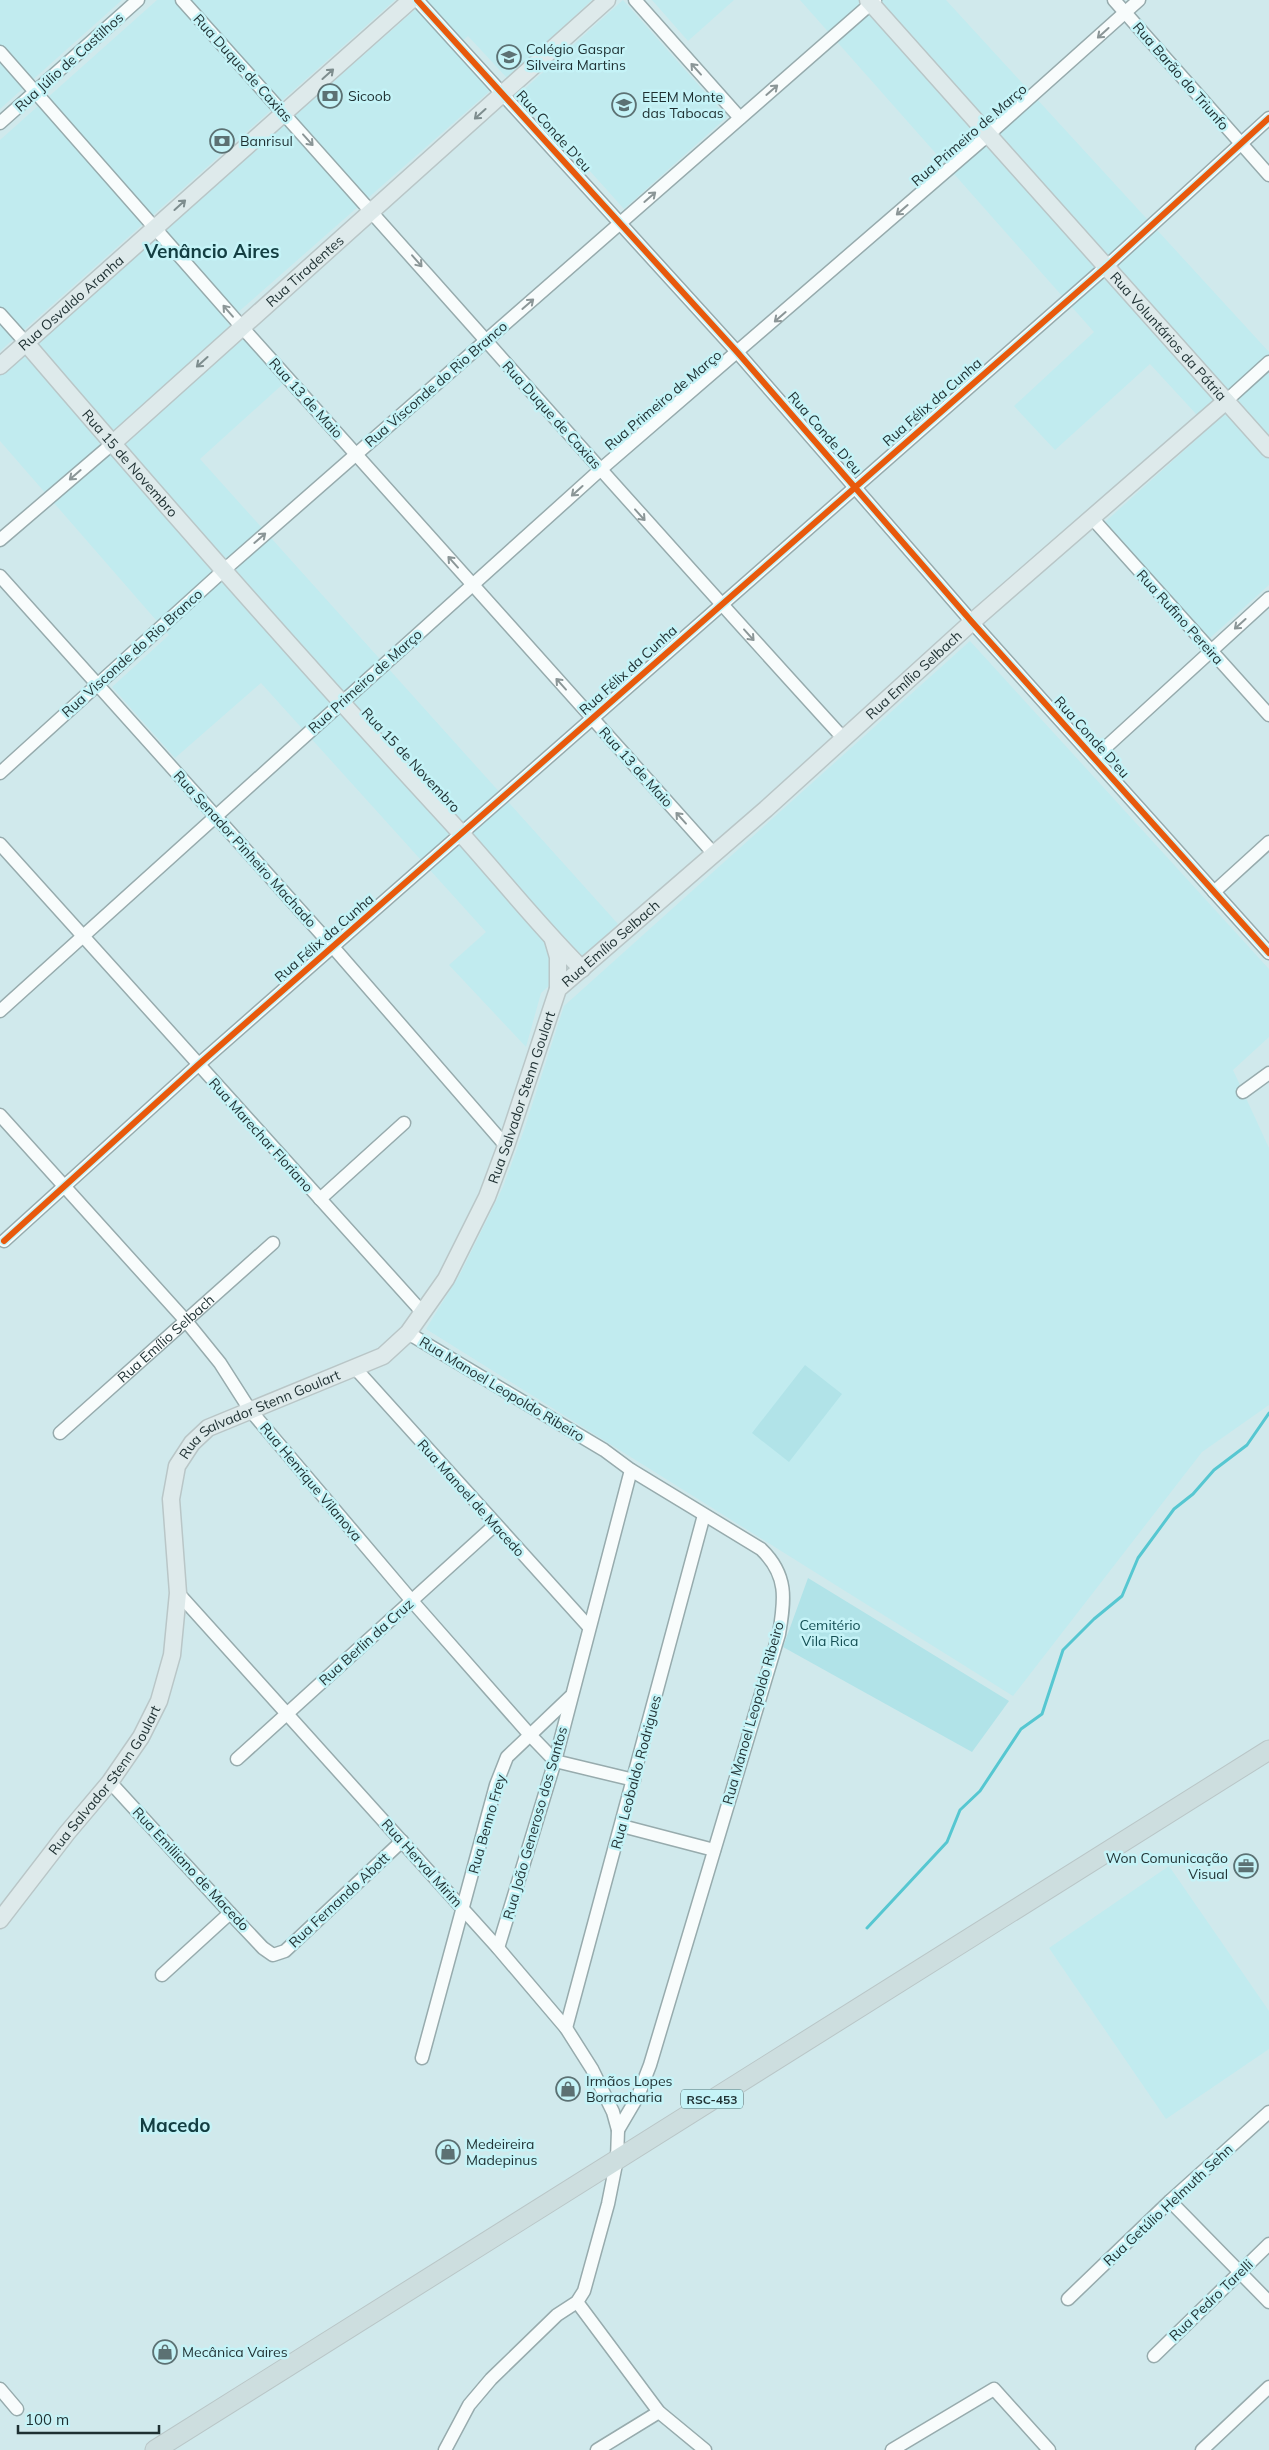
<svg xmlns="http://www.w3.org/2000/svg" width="1269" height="2450" font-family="Mulish,sans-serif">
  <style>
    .built { fill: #c1ebef }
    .green { fill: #b1e3e8 }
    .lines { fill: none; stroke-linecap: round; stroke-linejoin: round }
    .stream { stroke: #56c7d1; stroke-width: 3 }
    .minor-casing { stroke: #97abad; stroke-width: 15 }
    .major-casing { stroke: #b9c6c7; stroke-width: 19 }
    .highway-casing { stroke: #b9c6c7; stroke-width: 21 }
    .minor { stroke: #f8fcfc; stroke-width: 12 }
    .major { stroke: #deeaeb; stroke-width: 16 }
    .highway { stroke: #cddedf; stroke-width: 19 }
    .cycleway-casing { stroke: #c5f3f7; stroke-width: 9 }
    .cycleway { stroke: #e8590c; stroke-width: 6 }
    .oneway { stroke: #8b9697 }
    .oneway2 { stroke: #7e8d8e }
    .labels { text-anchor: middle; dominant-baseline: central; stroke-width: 5; stroke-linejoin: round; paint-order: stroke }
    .shield { fill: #c5f3f7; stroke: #506a6d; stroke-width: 1 }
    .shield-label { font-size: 12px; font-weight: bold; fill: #1e3032 }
    .poi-label { font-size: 14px; fill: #1e3032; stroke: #c5f3f7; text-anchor: start }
    .street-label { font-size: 14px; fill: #1e3032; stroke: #c5f3f7 }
    .park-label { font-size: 14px; fill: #134e53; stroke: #c5f3f7 }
    .district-label { font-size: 19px; font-weight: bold; fill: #133e42; stroke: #c5f3f7 }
  </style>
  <rect width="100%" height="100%" fill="#d0e9ec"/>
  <path class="built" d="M0 0H122L0 109Z
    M157 0H395L0 351V140Z
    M426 0H592L507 78 468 36 454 48 492 89 227 322 284 383 200 459 618 924 541 993 526 1047 449 965 486 932 261 683 175 758 112 687 169 635 0 441V375Z
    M623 0 727 117 624 209 520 93Z
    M652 0H734L688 41Z
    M800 0H946L1269 352V585L1210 638 1105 522 1209 428 1150 364 1055 450 1014 406 1094 332Z
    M970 641 1269 969V1037L1233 1070 1269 1148V1405L1202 1452 1013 1696 426 1329 461 1272 503 1187 524 1130 564 1006Z
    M1169 1866 1269 2011V2049L1166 2119 1049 1948Z"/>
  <path class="green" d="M805 1365 842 1394 789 1462 752 1433Z
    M808 1578 1009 1701 972 1752 783 1647Z"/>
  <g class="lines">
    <path class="stream" d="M867 1928 947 1842 960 1810 980 1791 1021 1729 1042 1714 1063 1650 1094 1619 1122 1596 1138 1558 1174 1509 1193 1494 1214 1470 1247 1445 1269 1413"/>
    <g class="minor-casing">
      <g id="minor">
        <path d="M182 0C403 246 621 495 844 739"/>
        <path d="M417 0 738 353 972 622 1269 953"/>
        <path d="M635 0 740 118"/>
        <path d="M1114 0 1269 175"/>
        <path d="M0 52 241 326 714 854"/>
        <path d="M0 123 138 0"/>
        <path d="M0 314 26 343"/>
        <path d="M1226 401 1269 362"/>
        <path d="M1092 518 1269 715"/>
        <path d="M0 540 112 444"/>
        <path d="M0 576 333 947 506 1146"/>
        <path d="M1094 758 1269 598"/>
        <path d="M0 773 224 570 875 0"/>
        <path d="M0 844 423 1313"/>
        <path d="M1214 892 1269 842"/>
        <path d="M0 1011 600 470 988 135 1139 0"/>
        <path d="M1243 1092 1269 1073"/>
        <path d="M0 1115 186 1321 220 1363 250 1410 412 1601 530 1735 555 1761 634 1780"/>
        <path d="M320 1199 404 1123"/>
        <path d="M4 1241 198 1065 1107 266 1269 118"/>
        <path d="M408 1333 604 1450 631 1470 761 1549C788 1575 785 1599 779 1634L650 2065 638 2096 618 2130"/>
        <path d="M355 1368 589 1627"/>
        <path id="s1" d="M60 1433 273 1243"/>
        <path d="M178 1593 498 1948 566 2028 592 2069 613 2112 618 2130 617 2159 608 2204 584 2291 577 2302 557 2315 491 2379 469 2405 445 2450"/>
        <path d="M237 1759 495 1525"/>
        <path d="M110 1782 230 1913 263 1948 273 1955 285 1951 402 1841"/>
        <path d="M622 1826 714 1850"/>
        <path d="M498 1948 555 1761 631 1470"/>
        <path d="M162 1975 230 1913"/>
        <path d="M566 2028 704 1515"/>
        <path d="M422 2058 496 1785 507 1757 570 1697"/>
        <path d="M1170 2201 1269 2302"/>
        <path d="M1068 2299 1170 2201 1269 2112"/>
        <path d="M577 2302 659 2412 705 2450"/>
        <path d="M1154 2356 1269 2244"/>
        <path d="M0 2389 17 2409"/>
        <path d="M597 2450 659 2412"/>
        <path d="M892 2450 994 2389 1049 2450"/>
        <path d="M1202 2450 1269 2387"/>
      </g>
    </g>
    <g class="major-casing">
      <g id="major">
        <path id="s2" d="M868 0 1269 449"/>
        <path id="s3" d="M26 343C164 504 304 663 447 818 493 868 534 921 582 969"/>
        <path id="s4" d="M0 366 411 0"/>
        <path id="s5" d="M112 444 607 0"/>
        <path d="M553 940 558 957V989"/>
        <path id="s6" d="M0 1920 67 1833 110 1782 141 1737 159 1701 172 1655 178 1593 171 1499 177 1466 192 1443 208 1428 383 1356 408 1333 446 1279 487 1197 506 1146 558 989 766 809 972 622 1226 401"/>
      </g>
    </g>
    <g class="highway-casing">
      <path id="highway" d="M155 2450 1269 1750"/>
    </g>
    <use href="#minor" class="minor"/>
    <use href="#major" class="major"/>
    <use href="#highway" class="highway"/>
    <g class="cycleway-casing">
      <path id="cycleway" d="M417 0 738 353 972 622 1269 953
        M4 1241 198 1065 1107 266 1269 118"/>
    </g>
    <use href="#cycleway" class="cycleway"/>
  </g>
  <defs><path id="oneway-shaft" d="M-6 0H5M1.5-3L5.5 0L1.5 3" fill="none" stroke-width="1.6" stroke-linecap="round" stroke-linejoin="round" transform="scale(1.25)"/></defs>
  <g class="oneway">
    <use href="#oneway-shaft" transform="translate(1103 33) rotate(138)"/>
    <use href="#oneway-shaft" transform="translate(696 69) rotate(-132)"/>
    <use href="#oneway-shaft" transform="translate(772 90) rotate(-41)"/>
    <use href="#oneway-shaft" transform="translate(308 140) rotate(48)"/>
    <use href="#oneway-shaft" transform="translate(650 197) rotate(-41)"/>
    <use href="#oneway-shaft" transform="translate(902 210) rotate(139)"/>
    <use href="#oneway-shaft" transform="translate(417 261) rotate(49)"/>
    <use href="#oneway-shaft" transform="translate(528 304) rotate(-41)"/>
    <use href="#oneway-shaft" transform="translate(228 311) rotate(-131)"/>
    <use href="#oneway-shaft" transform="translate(780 317) rotate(139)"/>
    <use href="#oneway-shaft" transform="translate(75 475) rotate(139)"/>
    <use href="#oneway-shaft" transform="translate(577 491) rotate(138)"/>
    <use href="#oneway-shaft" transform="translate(640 515) rotate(48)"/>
    <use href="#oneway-shaft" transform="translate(260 538) rotate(-41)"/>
    <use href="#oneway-shaft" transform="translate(453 562) rotate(-132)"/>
    <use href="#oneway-shaft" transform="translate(1240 624) rotate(138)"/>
    <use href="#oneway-shaft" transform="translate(749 635) rotate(48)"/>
    <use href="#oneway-shaft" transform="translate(561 684) rotate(-132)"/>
    <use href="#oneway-shaft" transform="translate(681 818) rotate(-132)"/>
  </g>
  <g class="oneway2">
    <use href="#oneway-shaft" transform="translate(328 74) rotate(-42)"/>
    <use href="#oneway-shaft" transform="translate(480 114) rotate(138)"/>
    <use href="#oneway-shaft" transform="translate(180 205) rotate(-42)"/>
    <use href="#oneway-shaft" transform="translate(202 362) rotate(138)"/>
  </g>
  <defs>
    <g id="school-ring" transform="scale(1.25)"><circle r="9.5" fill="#c5f3f7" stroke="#5c7173" stroke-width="1.5"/><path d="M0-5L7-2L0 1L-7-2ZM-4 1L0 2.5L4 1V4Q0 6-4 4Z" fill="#5c7173"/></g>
    <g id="bank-ring" transform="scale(1.25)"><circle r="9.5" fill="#c5f3f7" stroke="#5c7173" stroke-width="1.5"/><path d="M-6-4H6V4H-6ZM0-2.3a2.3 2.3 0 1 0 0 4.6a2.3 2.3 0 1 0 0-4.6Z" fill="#5c7173"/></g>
    <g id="office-ring" transform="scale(1.25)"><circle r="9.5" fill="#c5f3f7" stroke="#5c7173" stroke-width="1.5"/><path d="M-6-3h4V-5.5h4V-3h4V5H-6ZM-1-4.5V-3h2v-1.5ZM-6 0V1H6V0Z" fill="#5c7173"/></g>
    <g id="shop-ring" transform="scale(1.25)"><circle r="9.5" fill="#c5f3f7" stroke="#5c7173" stroke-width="1.5"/><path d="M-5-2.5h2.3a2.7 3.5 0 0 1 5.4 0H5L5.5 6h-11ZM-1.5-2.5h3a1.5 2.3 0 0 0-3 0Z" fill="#5c7173"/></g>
  </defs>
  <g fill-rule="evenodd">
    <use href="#school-ring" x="509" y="57"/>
    <use href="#bank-ring" x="330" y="96"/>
    <use href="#school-ring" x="624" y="105"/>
    <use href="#bank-ring" x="222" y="141"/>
    <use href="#office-ring" x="1246" y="1866"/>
    <use href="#shop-ring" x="568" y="2089"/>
    <use href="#shop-ring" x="448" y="2152"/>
    <use href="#shop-ring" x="165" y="2352"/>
  </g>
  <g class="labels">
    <rect class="shield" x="681" y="2089.5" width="62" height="19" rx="4"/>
    <g class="shield-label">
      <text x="712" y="2099">RSC-453</text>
    </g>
    <g class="poi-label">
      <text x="526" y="49">Colégio Gaspar<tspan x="526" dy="16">Silveira Martins</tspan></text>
      <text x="348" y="96">Sicoob</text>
      <text x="642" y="97">EEEM Monte<tspan x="642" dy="16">das Tabocas</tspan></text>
      <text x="240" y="141">Banrisul</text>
      <text x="1228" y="1858" text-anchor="end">Won Comunicação<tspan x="1228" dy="16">Visual</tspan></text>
      <text x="586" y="2081">Irmãos Lopes<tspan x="586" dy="16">Borracharia</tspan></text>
      <text x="466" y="2144">Medeireira<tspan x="466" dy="16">Madepinus</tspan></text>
      <text x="182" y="2352">Mecânica Vaires</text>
    </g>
    <g class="street-label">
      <text transform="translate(69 62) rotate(-42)">Rua Júlio de Castilhos</text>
      <text transform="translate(243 68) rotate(48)">Rua Duque de Caxias</text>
      <text transform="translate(1181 76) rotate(49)">Rua Barão do Triunfo</text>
      <text transform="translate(554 131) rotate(48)">Rua Conde D'eu</text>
      <text transform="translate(969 135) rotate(-41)">Rua Primeiro de Março</text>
      <text stroke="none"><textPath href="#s5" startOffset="259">Rua Tiradentes</textPath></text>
      <text stroke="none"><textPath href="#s4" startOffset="95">Rua Osvaldo Aranha</textPath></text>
      <text stroke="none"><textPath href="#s2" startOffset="451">Rua Voluntários da Pátria</textPath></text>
      <text transform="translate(436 384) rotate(-41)">Rua Visconde do Rio Branco</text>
      <text transform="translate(306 398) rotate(48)">Rua 13 de Maio</text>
      <text transform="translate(663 400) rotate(-40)">Rua Primeiro de Março</text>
      <text transform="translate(932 402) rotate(-41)">Rua Félix da Cunha</text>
      <text transform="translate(552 415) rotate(48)">Rua Duque de Caxias</text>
      <text transform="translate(825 433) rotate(49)">Rua Conde D'eu</text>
      <text stroke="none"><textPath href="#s3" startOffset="159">Rua 15 de Novembro</textPath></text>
      <text transform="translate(1180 617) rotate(48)">Rua Rufino Pereira</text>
      <text transform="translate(132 653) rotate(-42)">Rua Visconde do Rio Branco</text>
      <text transform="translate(628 670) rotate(-42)">Rua Félix da Cunha</text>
      <text stroke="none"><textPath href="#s6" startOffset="1634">Rua Emílio Selbach</textPath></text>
      <text transform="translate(365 681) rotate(-42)">Rua Primeiro de Março</text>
      <text transform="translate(1092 737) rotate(48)">Rua Conde D'eu</text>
      <text transform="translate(411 760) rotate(47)">Rua 15 de Novembro</text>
      <text transform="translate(636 767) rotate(48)">Rua 13 de Maio</text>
      <text transform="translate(245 849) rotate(48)">Rua Senador Pinheiro Machado</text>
      <text transform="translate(324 938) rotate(-41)">Rua Félix da Cunha</text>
      <text stroke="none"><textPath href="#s6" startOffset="1229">Rua Emílio Selbach</textPath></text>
      <text stroke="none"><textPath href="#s6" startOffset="1045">Rua Salvador Stenn Goulart</textPath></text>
      <text transform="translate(261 1135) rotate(48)">Rua Marechar Floriano</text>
      <text stroke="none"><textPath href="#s1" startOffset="142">Rua Emílio Selbach</textPath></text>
      <text transform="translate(502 1389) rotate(31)">Rua Manoel Leopoldo Ribeiro</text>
      <text stroke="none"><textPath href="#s6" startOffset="610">Rua Salvador Stenn Goulart</textPath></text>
      <text transform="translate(311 1482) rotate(50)">Rua Henrique Vilanova</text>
      <text transform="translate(471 1498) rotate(48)">Rua Manoel de Macedo</text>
      <text transform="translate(366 1642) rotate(-42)">Rua Berlin da Cruz</text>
      <text transform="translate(753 1713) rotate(-74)">Rua Manoel Leopoldo Ribeiro</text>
      <text transform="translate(636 1772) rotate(-75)">Rua Leobaldo Rodrigues</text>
      <text stroke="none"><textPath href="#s6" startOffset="175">Rua Salvador Stenn Goulart</textPath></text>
      <text transform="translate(535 1823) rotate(-74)">Rua João Generoso dos Santos</text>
      <text transform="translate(487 1824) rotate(-74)">Rua Benno Frey</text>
      <text transform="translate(422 1863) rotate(48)">Rua Herval Mirim</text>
      <text transform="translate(191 1869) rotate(47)">Rua Emiliiano de Macedo</text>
      <text transform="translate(339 1900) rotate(-43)">Rua Fernando Abott</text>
      <text transform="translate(1168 2205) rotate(-43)">Rua Getúlio Helmuth Sehn</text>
      <text transform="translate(1211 2300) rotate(-44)">Rua Pedro Tarelli</text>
    </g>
    <g class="park-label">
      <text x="830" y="1625">Cemitério<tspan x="830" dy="16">Vila Rica</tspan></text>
    </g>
    <g class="district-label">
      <text x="212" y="251">Venâncio Aires</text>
      <text x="175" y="2125">Macedo</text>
    </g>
  </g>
  <path d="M18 2425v8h141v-8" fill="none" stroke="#1e3032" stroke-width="2.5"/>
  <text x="25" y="2425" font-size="15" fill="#1e3032" stroke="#c5f3f7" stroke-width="4" paint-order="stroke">100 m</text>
</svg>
